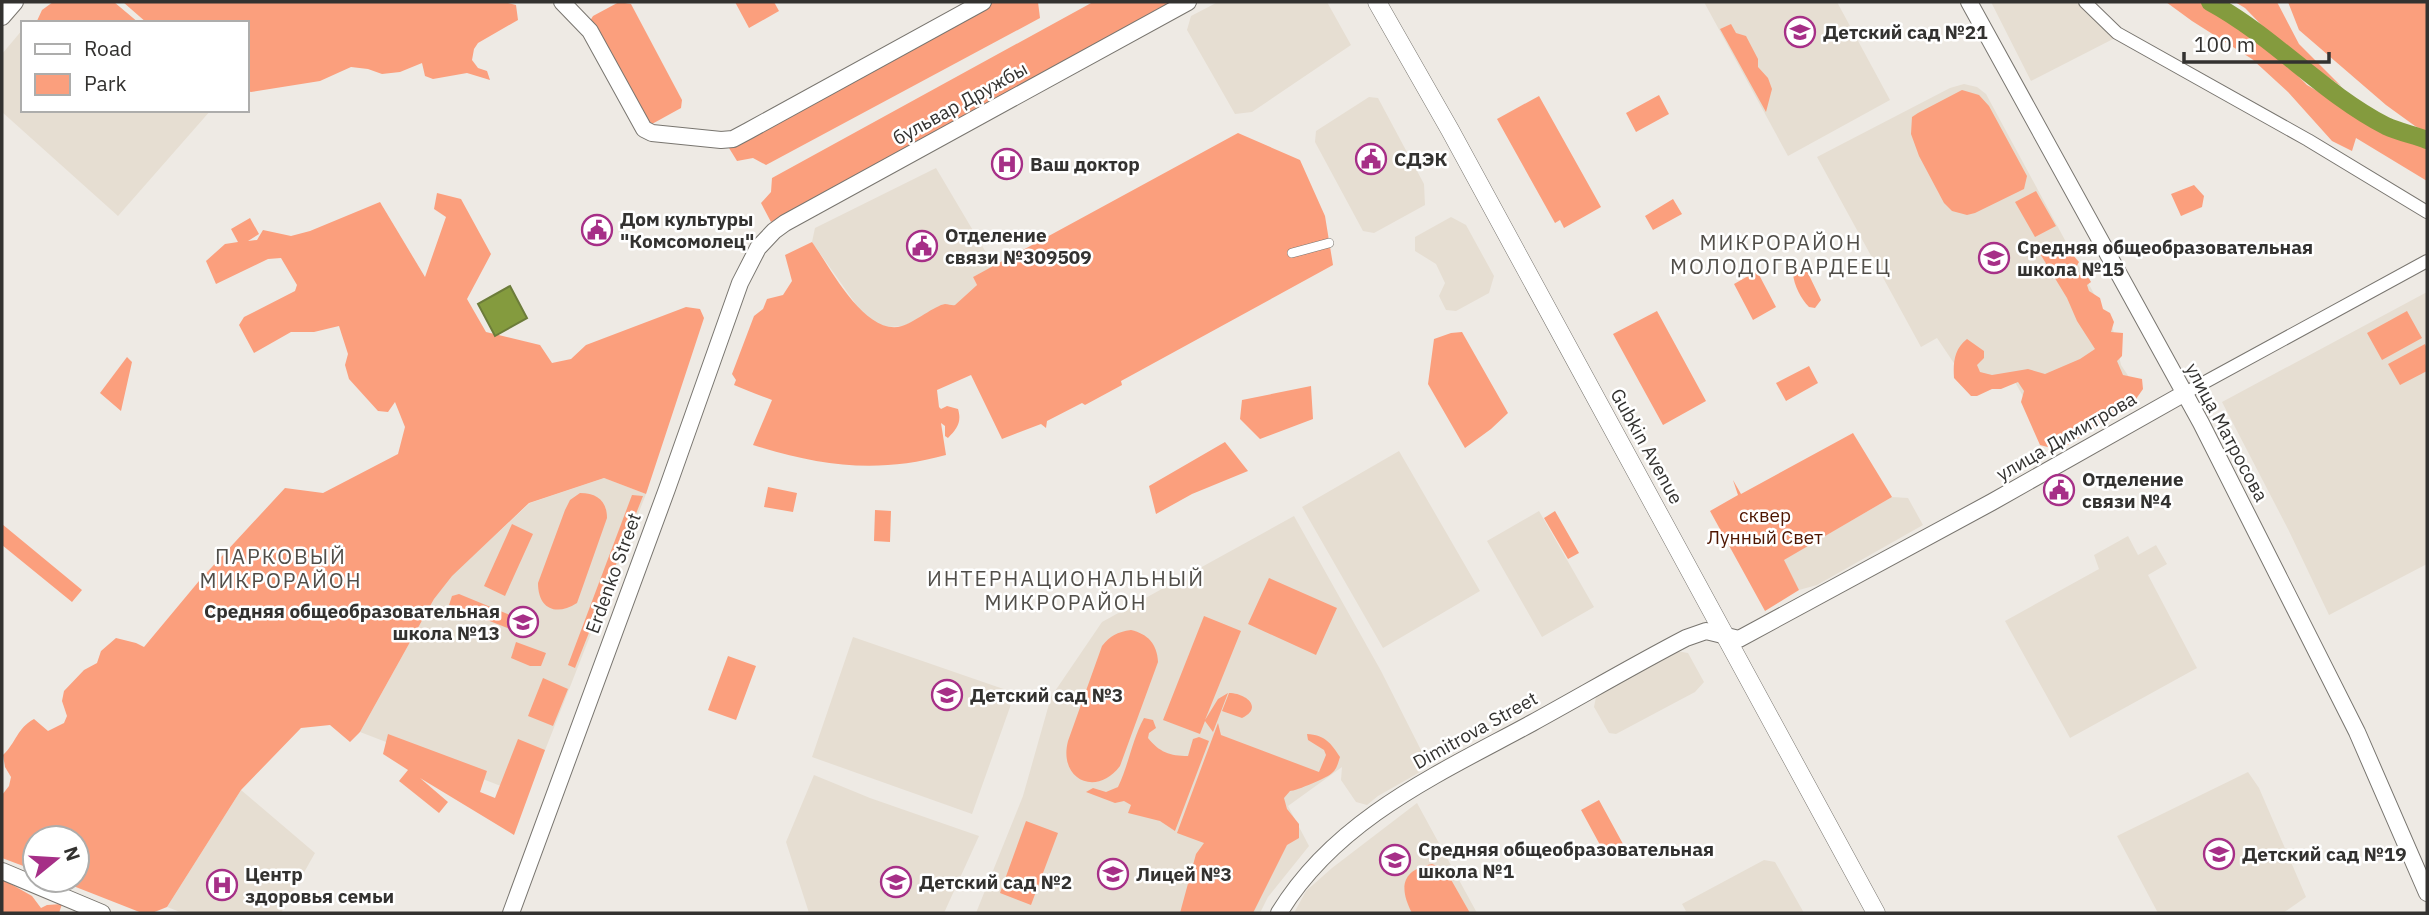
<svg xmlns="http://www.w3.org/2000/svg" width="2429" height="915" font-family="'IBM Plex Sans',sans-serif">
  <style>
    .built { fill: #e6ded2 }
    .green { fill: #fb9f7d }
    .water { fill: #849b3e; stroke: #6c7c3a; stroke-width: 2 }
    .lines { fill: none; stroke-linecap: round; stroke-linejoin: round }
    .river { stroke: #849b3e; stroke-width: 18 }
    .pedestrian-casing { stroke: #78756f; stroke-width: 10 }
    .minor-casing { stroke: #78756f; stroke-width: 14 }
    .secondary-casing { stroke: #78756f; stroke-width: 18 }
    .primary-casing { stroke: #78756f; stroke-width: 19 }
    .pedestrian { stroke: #fff; stroke-width: 9 }
    .minor { stroke: #fff; stroke-width: 12 }
    .secondary { stroke: #fff; stroke-width: 16 }
    .primary { stroke: #fff; stroke-width: 18 }
    .labels { text-anchor: middle; dominant-baseline: central; stroke-width: 5; stroke-linejoin: round; paint-order: stroke }
    .poi-label { font-size: 19px; font-weight: bold; fill: #333230; stroke: #fff; text-anchor: start }
    .street-label { font-size: 19px; fill: #333230; stroke: #fff }
    .park-label { font-size: 19px; fill: #4e1500; stroke: #fff }
    .neighbourhood-label { font-size: 21px; letter-spacing: 2px; fill: #514e49; stroke: #fff }
  </style>
  <rect width="100%" height="100%" fill="#eeeae4"/>
  <path class="built" d="M1218 2H1327L1351 45 1252 112 1235 114 1187 30 1191 16Z
    M1704 2H1837L1890 100 1788 156Z
    M1991 2H2083L2115 38 2031 81Z
    M23 29V110H211L118 216 2 112V54Z
    M1964 84 1977 87 1986 94 2113 329 2121 365 2139 392 2051 446 2011 375 1974 393 1937 338 1921 347 1817 157 1950 88Z
    M1369 97 1378 98 1424 184 1425 205 1374 233 1363 231 1315 142 1316 131Z
    M936 168 994 266 973 277 977 285 952 308 946 304 904 326 887 327 875 323 862 313 812 242 815 228Z
    M1451 217 1466 225 1494 276 1489 293 1456 311 1446 310 1439 296 1445 283 1436 264 1415 251V237Z
    M2427 292V564L2329 615 2288 529 2222 402Z
    M1399 451 1480 591 1383 648 1302 507Z
    M604 478 646 494 527 796 360 732 434 599 451 576 530 503Z
    M1892 497 1908 498 1923 525 1817 585 1799 590 1783 560Z
    M1539 511 1594 607 1542 637 1487 541Z
    M1294 516 1381 671 1424 756 1420 772 1378 796 1367 805 1356 802 1341 780 1342 767 1288 806 1309 846 1268 897 1260 913H976L1023 796 1051 697 1102 622Z
    M2128 536 2138 555 2156 545 2167 564 2148 575 2197 668 2070 738 2005 621 2099 569 2094 555Z
    M853 637 1015 693 972 814 812 757Z
    M1676 651 1688 653 1704 682 1695 692 1616 734 1609 733 1594 707 1596 697Z
    M2248 772 2259 788 2306 897 2283 913H2158L2117 836Z
    M814 775 870 798 979 836 944 913H809L786 842Z
    M241 790 315 853 281 913H183L167 907Z
    M1417 803 1477 913H1294L1306 891 1332 868Z
    M1764 860 1775 862 1804 913H1683L1686 911 1682 904Z"/>
  <path class="green" d="M53 2H114L139 23H36L42 10Z
    M123 2H504L516 5 518 20 478 43 474 49 472 60 478 68 487 71 490 80 467 73 433 79 425 76 422 63 400 72 382 74 368 69 351 67 320 81 251 92 247 91V23H147Z
    M619 2 631 4 682 100 681 108 652 124H649L590 21 593 16Z
    M735 2H774L779 11 749 28Z
    M994 2H1038L1040 18 766 165 753 158 737 161 729 148Z
    M1093 2H1172L771 222 761 203 771 192 772 178Z
    M2166 2H2201L2275 53 2307 85 2363 118 2427 149V181L2356 138 2352 151 2332 141 2288 92 2252 59 2192 21Z
    M2235 2H2277L2299 44 2341 86 2281 45 2245 8Z
    M2288 2H2427V132L2415 126 2386 105 2299 30Z
    M1731 24 1736 33 1746 36 1758 59V67L1768 78 1772 89 1766 112 1720 29Z
    M1962 90 1979 95 1989 106 2027 176 2024 189 1975 213 1967 215 1952 211 1944 203 1919 156 1911 134 1912 117 1918 113Z
    M1659 95 1669 114 1636 132 1626 113Z
    M1539 96 1601 207 1564 228 1560 220 1555 223 1497 119Z
    M1238 133 1300 160 1325 216 1333 265 1121 381 1122 385 1085 405 1082 403 1047 421 1046 428 1041 424 1002 439 971 375 937 390 939 407 941 409 947 406 958 409C962 422 957 429 948 438L945 436V426L941 423 946 455C877 474 820 466 753 445L772 400C758 395 746 390 734 385L736 380 732 374 754 316 763 309 767 299 783 295 792 281 785 255 812 242C830 267 865 337 902 326 913 323 936 305 945 304 949 304 952 306 955 305L977 285 973 277Z
    M2194 185 2204 196 2202 207 2181 216 2171 194Z
    M2036 191 2056 226 2035 237 2015 202Z
    M437 193 461 199 491 254 467 299 486 332 540 345 552 363 571 359 586 345 686 307 700 309 704 318 646 494 604 478 529 503 452 576 434 599 360 732 350 742 330 725 301 728 241 790 167 907 152 913H142L58 880H77V838H35V878L24 873 26 867 2 858V795L9 786 11 777 5 767 3 755C16 743 17 728 34 719L48 731 64 723 67 716 62 701 64 691 84 670 97 663 101 651 116 638 136 643 144 647 199 581 285 488 323 493 398 454 405 427 395 402 388 412 378 411 349 379 345 365 348 354 339 326 314 332H291L254 353 239 325 244 317 295 291 297 285 281 258 268 259 216 284 206 261 225 244 238 242 231 229 250 218 259 234 248 241 257 240 263 230 291 236 310 231 380 202 425 277 446 217 434 209Z
    M1673 199 1682 214 1653 230 1645 216Z
    M2051 243 2065 246 2079 262 2075 269 2079 275H2087L2091 282 2087 285 2089 291 2100 298 2103 309 2110 313 2114 322 2111 332 2123 333 2122 356 2117 361 2123 375 2142 379 2143 389 2129 409 2112 416 2068 445 2055 449 2040 445 2021 402 2024 391 2018 382 2001 389H1992L1977 396H1971L1954 378C1953 363 1954 349 1967 339L1984 351V358L1977 365 1980 372 1992 375 2028 369 2045 374 2080 359 2095 349 2077 321 2067 298 2039 252Z
    M1798 268 1807 271 1821 300 1815 308 1809 307C1801 299 1794 285 1793 274Z
    M1757 271 1776 307 1753 320 1734 284Z
    M1657 311 1706 401 1663 425 1613 334Z
    M2407 311 2422 338 2382 360 2367 333Z
    M1462 332 1508 413 1491 429 1465 448 1428 384 1434 339 1451 333Z
    M2425 344 2427 349V371L2400 385 2388 364Z
    M127 357 132 362 121 411 100 393Z
    M1809 366 1818 383 1786 401 1776 383Z
    M1311 386 1313 419 1260 439 1240 419 1242 400Z
    M1853 433 1892 497 1784 560 1799 590 1765 611 1710 511 1738 495 1733 480 1741 494Z
    M1225 442 1248 471 1192 494 1156 514 1149 486Z
    M768 487 797 493 793 512 764 507Z
    M580 493C597 493 607 501 607 518L577 603C555 617 538 608 538 583L565 510 570 500Z
    M632 495 643 496 575 668 568 665Z
    M875 510 891 511 890 542 874 541Z
    M1555 511 1579 553 1568 559 1544 518Z
    M2 524 82 590 72 602 2 545Z
    M512 524 533 534 505 596 484 586Z
    M1269 578 1337 608 1316 655 1248 624Z
    M459 594 517 618 520 633 449 605 452 596Z
    M1204 616 1241 631 1205 720 1218 699 1228 693 1213 732 1205 721 1200 734 1163 720Z
    M1131 630C1148 634 1157 644 1158 662L1120 766C1096 798 1058 779 1068 741L1102 646C1110 636 1117 632 1131 630Z
    M516 642 546 653 541 666H530L511 658Z
    M728 656 756 666 736 720 708 710Z
    M543 678 568 689 553 726 528 716Z
    M1229 693C1245 693 1264 707 1242 718L1222 711Z
    M1144 718 1153 720 1156 728 1149 733 1148 738C1159 752 1170 756 1188 756L1193 739 1199 737 1209 741 1175 831 1160 821 1128 813 1131 805 1124 801 1115 803 1086 792 1093 788 1106 792 1118 787C1129 764 1132 740 1144 718Z
    M1218 723 1221 735 1319 772 1326 755 1324 750 1308 740 1307 734C1325 735 1331 743 1340 757 1338 763 1337 769 1332 773 1329 777 1296 791 1290 791L1284 798 1287 809 1299 824V838L1287 845 1253 913H1180L1196 854 1204 843 1177 833Z
    M388 734 487 771 480 792 495 798 518 739 545 750 514 835 420 778 448 802 439 813 399 781 408 770 383 754Z
    M1599 800 1623 844 1605 854 1581 810Z
    M1026 821 1058 833 1031 905 1000 893Z
    M1432 864 1445 869 1470 913H1412C1399 888 1401 870 1432 864Z
    M2 879 32 896 41 908 47 905 62 904 59 913H2Z"/>
  <path class="water" d="M510 286 527 318 495 336 478 304Z"/>
  <g class="lines">
    <path class="river" d="M2210 2C2273 36 2322 93 2386 126 2399 132 2414 135 2427 140"/>
    <g class="pedestrian-casing">
      <path id="pedestrian" d="M1292 253 1329 243"/>
    </g>
    <g class="minor-casing">
      <path id="minor" d="M2085 2 2117 33 2308 140 2427 212
        M2185 393 2427 261"/>
    </g>
    <g class="secondary-casing">
      <path id="secondary" d="M562 2 590 31 644 129 652 133 721 140 733 139 748 131 983 2
        M1969 2 2201 423 2357 732 2427 893
        M2 17 15 2
        M2 871 102 913
        M511 913 667 489 740 283 758 248 774 231 785 223 1188 2
        M1279 913C1336 819 1438 774 1532 723 1583 695 1634 665 1686 638L1706 631 1739 639 1992 502 2185 393"/>
    </g>
    <g class="primary-casing">
      <path id="primary" d="M1377 2 1450 130 1876 913"/>
    </g>
    <use href="#pedestrian" class="pedestrian"/>
    <use href="#minor" class="minor"/>
    <use href="#secondary" class="secondary"/>
    <use href="#primary" class="primary"/>
  </g>
  <defs>
    <g id="school-ring" transform="scale(1.575)"><circle r="9.5" fill="#fff" stroke="#a62f87" stroke-width="1.5"/><path d="M0-5L7-2L0 1L-7-2ZM-4 1L0 2.5L4 1V4Q0 6-4 4Z" fill="#a62f87"/></g>
    <g id="civic-ring" transform="scale(1.575)"><circle r="9.5" fill="#fff" stroke="#a62f87" stroke-width="1.5"/><path d="M-.6-6.5H3V-4.5H.6V-3L4-1V1h2V6H-6V1h2V-1L-.6-3ZM-1.2 2.5V6h2.4V2.5Z" fill="#a62f87"/></g>
    <g id="hospital-ring" transform="scale(1.575)"><circle r="9.5" fill="#fff" stroke="#a62f87" stroke-width="1.5"/><path d="M-5-5h3v3.5h4V-5h3V5h-3V1.5h-4V5h-3Z" fill="#a62f87"/></g>
  </defs>
  <g fill-rule="evenodd">
    <use href="#school-ring" x="1800" y="32"/>
    <use href="#civic-ring" x="1371" y="159"/>
    <use href="#hospital-ring" x="1007" y="164"/>
    <use href="#civic-ring" x="597" y="230"/>
    <use href="#civic-ring" x="922" y="246"/>
    <use href="#school-ring" x="1994" y="258"/>
    <use href="#civic-ring" x="2059" y="490"/>
    <use href="#school-ring" x="523" y="622"/>
    <use href="#school-ring" x="947" y="695"/>
    <use href="#school-ring" x="2219" y="854"/>
    <use href="#school-ring" x="1395" y="860"/>
    <use href="#school-ring" x="1113" y="874"/>
    <use href="#school-ring" x="896" y="882"/>
    <use href="#hospital-ring" x="222" y="885"/>
  </g>
  <g class="labels">
    <g class="poi-label">
      <text x="1823" y="32">Детский сад №21</text>
      <text x="1394" y="159">СДЭК</text>
      <text x="1030" y="164">Ваш доктор</text>
      <text x="620" y="219">Дом культуры<tspan x="620" dy="22">"Комсомолец"</tspan></text>
      <text x="945" y="235">Отделение<tspan x="945" dy="22">связи №309509</tspan></text>
      <text x="2017" y="247">Средняя общеобразовательная<tspan x="2017" dy="22">школа №15</tspan></text>
      <text x="2082" y="479">Отделение<tspan x="2082" dy="22">связи №4</tspan></text>
      <text x="500" y="611" text-anchor="end">Средняя общеобразовательная<tspan x="500" dy="22">школа №13</tspan></text>
      <text x="970" y="695">Детский сад №3</text>
      <text x="1418" y="849">Средняя общеобразовательная<tspan x="1418" dy="22">школа №1</tspan></text>
      <text x="2242" y="854">Детский сад №19</text>
      <text x="245" y="874">Центр<tspan x="245" dy="22">здоровья семьи</tspan></text>
      <text x="1136" y="874">Лицей №3</text>
      <text x="919" y="882">Детский сад №2</text>
    </g>
    <g class="street-label">
      <text transform="translate(960 103) rotate(-29)">бульвар Дружбы</text>
      <text transform="translate(2227 432) rotate(62)">улица Матросова</text>
      <text transform="translate(2066 436) rotate(-30)">улица Димитрова</text>
      <text transform="translate(1647 446) rotate(61)">Gubkin Avenue</text>
      <text transform="translate(613 573) rotate(-70)">Erdenko Street</text>
      <text transform="translate(1475 730) rotate(-29)">Dimitrova Street</text>
    </g>
    <g class="park-label">
      <text x="1765" y="515">сквер<tspan x="1765" dy="22">Лунный Свет</tspan></text>
    </g>
    <g class="neighbourhood-label">
      <text x="1781" y="242">МИКРОРАЙОН<tspan x="1781" dy="24">МОЛОДОГВАРДЕЕЦ</tspan></text>
      <text x="281" y="556">ПАРКОВЫЙ<tspan x="281" dy="24">МИКРОРАЙОН</tspan></text>
      <text x="1066" y="578">ИНТЕРНАЦИОНАЛЬНЫЙ<tspan x="1066" dy="24">МИКРОРАЙОН</tspan></text>
    </g>
  </g>
  <rect width="2429" height="915" fill="none" stroke="#333230" stroke-width="7"/>
  <rect x="21" y="21" width="228" height="91" fill="#ffffff" stroke="#adadac" stroke-width="2"/>
  <rect x="35" y="44" width="35" height="10" fill="#ffffff" stroke="#adadac" stroke-width="2"/>
  <text x="84" y="56" font-size="21" fill="#333230">Road</text>
  <rect x="35" y="74" width="35" height="21" fill="#fb9f7d" stroke="#adadac" stroke-width="2"/>
  <text x="84" y="91" font-size="21" fill="#333230">Park</text>
  <g transform="translate(56 859) rotate(72)"><circle r="33" fill="#ffffff" stroke="#adadac" stroke-width="2"/>
  <path d="M0-5L12 26L0 18L-12 26Z" fill="#a62f87"/>
  <text y="-10" font-size="19" font-weight="bold" text-anchor="middle" fill="#333230">N</text>
  </g>
  <path d="M2184 52v10h145v-10" fill="none" stroke="#333230" stroke-width="3.5"/>
  <text x="2194" y="52" font-size="21" fill="#333230" stroke="#ffffff" stroke-width="5" paint-order="stroke">100 m</text>
</svg>
